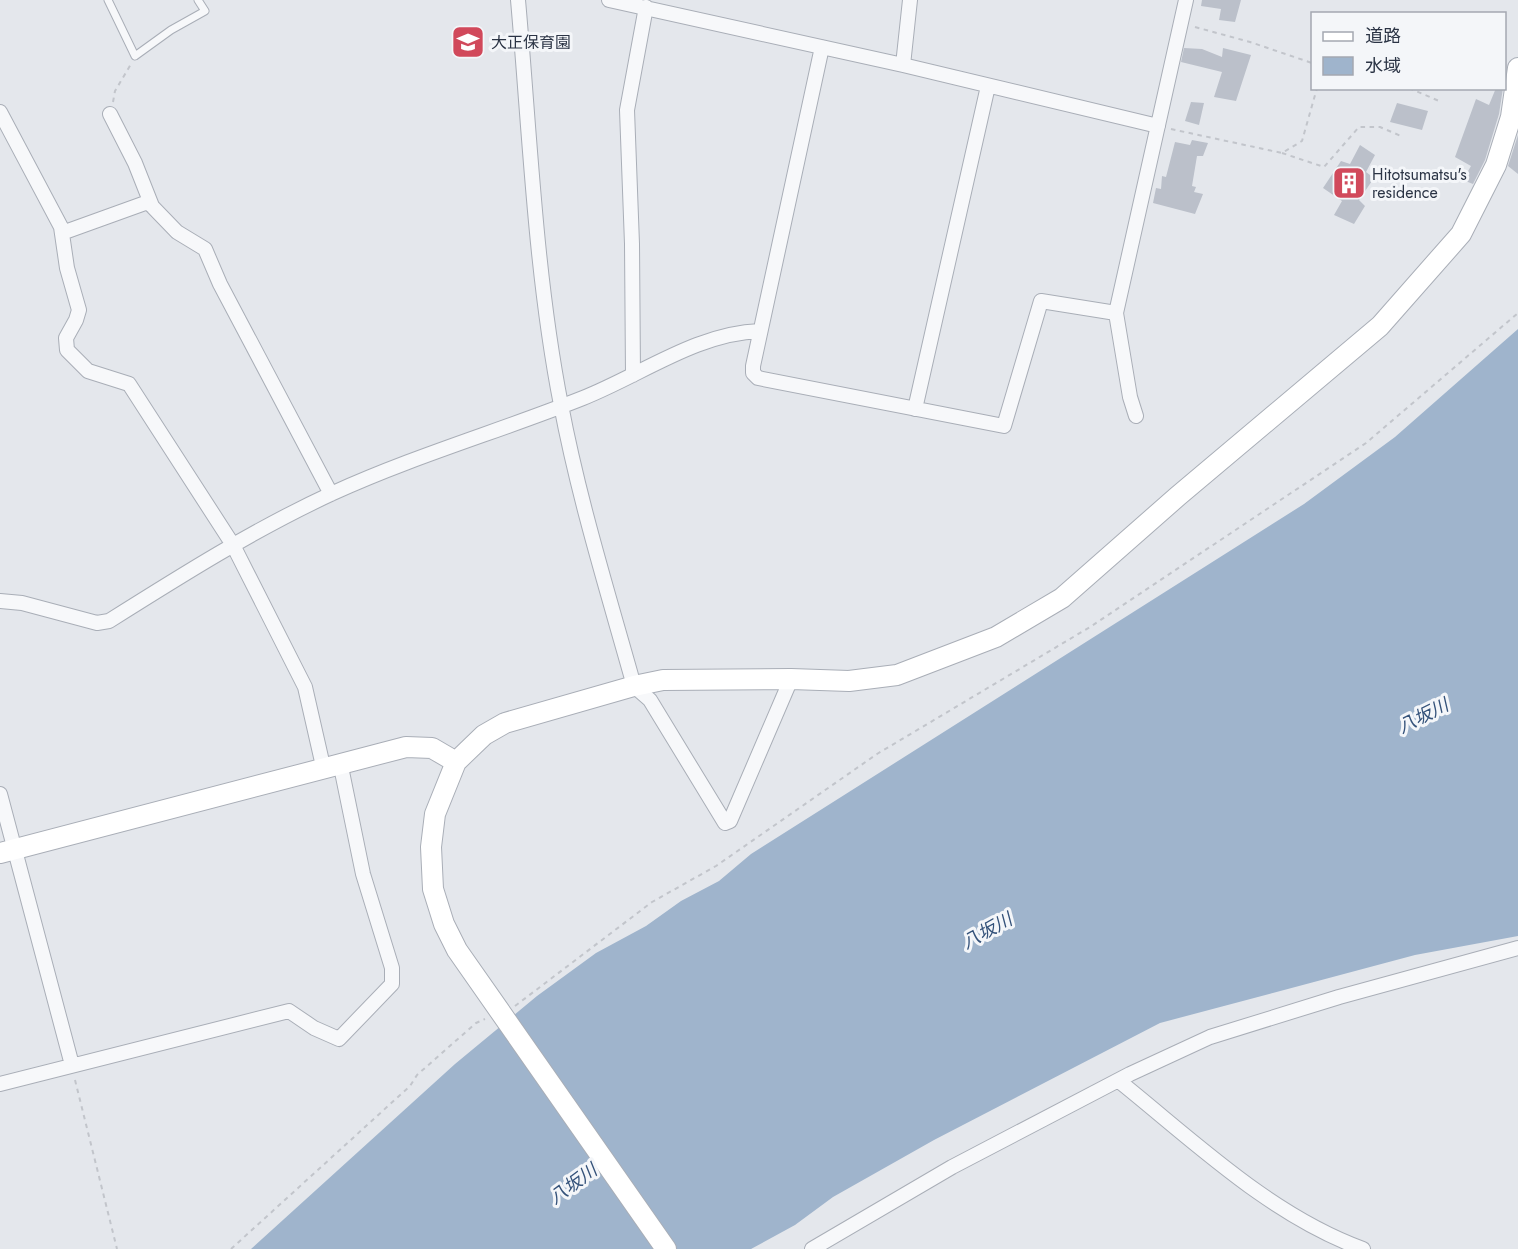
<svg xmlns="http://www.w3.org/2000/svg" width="1518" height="1249" font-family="Jost,'Noto Sans JP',sans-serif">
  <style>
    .water { fill: #9fb4cc }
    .building { fill: #bbc0ca }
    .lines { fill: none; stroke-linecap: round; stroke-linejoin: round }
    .lane-casing { stroke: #a9aeb7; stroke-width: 9 }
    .street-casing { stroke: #a9aeb7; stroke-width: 16 }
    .secondary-casing { stroke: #a9aeb7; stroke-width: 22 }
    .path { stroke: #c2c5cb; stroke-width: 2; stroke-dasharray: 4.5 4.5; stroke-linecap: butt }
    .lane { stroke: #f7f8fa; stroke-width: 7 }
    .street { stroke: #f7f8fa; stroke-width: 14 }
    .secondary { stroke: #fff; stroke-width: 20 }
    .labels { text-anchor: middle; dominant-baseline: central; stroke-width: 6; stroke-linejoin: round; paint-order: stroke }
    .poi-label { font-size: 16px; fill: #2b3445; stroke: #f4f6f9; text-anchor: start }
    .water-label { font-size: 18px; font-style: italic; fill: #34527a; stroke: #f4f6f9 }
  </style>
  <rect width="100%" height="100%" fill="#e4e7ec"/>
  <path class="water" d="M1518 329V936L1415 955 1160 1023 934 1140 833 1197 795 1225 751 1249H251L455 1064 537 996 596 953 646 926 681 901 719 881 751 854 1304 504 1395 437Z"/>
  <path class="building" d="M1202 0H1241L1235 22 1219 20 1221 9 1201 6Z
    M1184 48 1202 49 1222 57 1223 48 1251 55 1236 101 1214 97 1222 72 1181 62Z
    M1496 88H1503L1499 114 1485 160 1473 184 1463 180 1471 166 1455 157 1476 99 1489 105Z
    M1191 102 1204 103 1199 125 1185 121Z
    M1397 103 1428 111 1422 130 1390 122Z
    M1518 135V174L1508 166Z
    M1192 140 1208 143 1203 156H1197L1192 186 1196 187 1194 192 1203 194 1195 214 1153 203 1156 188 1161 189 1162 176 1166 177 1175 142 1190 145Z
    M1360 145 1375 155 1366 172 1374 178 1359 200 1365 206 1354 224 1334 215 1342 201 1323 188 1341 161 1350 164Z"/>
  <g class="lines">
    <g class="lane-casing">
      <path id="lane" d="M108 0 135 56 171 30 205 11 198 0"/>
    </g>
    <g class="street-casing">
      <path id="street" d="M518 0C530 135 535 272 561 405 579 500 608 593 634 686L650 700 725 823 730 821 791 679
        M609 0 903 65 1158 126
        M822 47 753 366V373L758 378 1004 426 1041 301 1116 313
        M903 65 910 0
        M0 112 61 227 67 268 79 310 76 320 66 338 67 350 88 371 129 384 233 545 305 687 323 766
        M110 114 135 163 152 206
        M62 233 148 202 177 232 205 249 220 284 331 494
        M633 375 632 244 627 110 646 7
        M915 409 988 86
        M1136 416 1130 397 1116 313 1186 0
        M0 601 22 603 97 623 109 621C182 575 255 529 333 493 414 456 500 431 583 398 641 375 697 333 760 331
        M0 794 72 1065
        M1119 1081C1195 1142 1270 1215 1363 1249
        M0 1084 289 1011 314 1028 339 1039 392 984V968L363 874 340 762
        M812 1249 952 1167 1130 1074 1210 1037 1339 997 1518 948"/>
    </g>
    <g class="secondary-casing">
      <path id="secondary" d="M0 853 406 747 432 748 456 762
        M666 1249 457 950 444 924 433 889 431 847 435 814 456 762 484 735 505 723 634 686 663 680 791 679 849 681 897 675 996 637 1062 598 1178 496 1380 326 1461 234 1496 165 1511 117 1518 68"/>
    </g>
    <path class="path" d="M1195 27 1250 42 1312 63
      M1409 88 1439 101
      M113 102 115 91 131 64
      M1171 129 1282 153 1302 141 1317 88
      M1282 153 1324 167 1359 127H1380L1401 136
      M515 1006 652 902 716 866 877 754 1090 627 1366 443 1518 313
      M75 1080 117 1249
      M231 1249 410 1086 417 1075 476 1023 485 1019"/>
    <use href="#lane" class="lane"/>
    <use href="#street" class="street"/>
    <use href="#secondary" class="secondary"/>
  </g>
  <defs>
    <g id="school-square" transform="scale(1.725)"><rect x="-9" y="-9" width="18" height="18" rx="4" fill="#d1495b" stroke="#f4f6f9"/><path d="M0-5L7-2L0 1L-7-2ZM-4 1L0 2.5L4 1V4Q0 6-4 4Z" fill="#fff"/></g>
    <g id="building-square" transform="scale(1.725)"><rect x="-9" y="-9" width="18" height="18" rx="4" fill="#d1495b" stroke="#f4f6f9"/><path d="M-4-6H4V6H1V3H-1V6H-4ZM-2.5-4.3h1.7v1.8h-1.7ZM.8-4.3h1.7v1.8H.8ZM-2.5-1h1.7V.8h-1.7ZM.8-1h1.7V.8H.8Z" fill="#fff"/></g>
  </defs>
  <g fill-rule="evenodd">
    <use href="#school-square" x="468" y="42"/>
    <use href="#building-square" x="1349" y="183"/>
  </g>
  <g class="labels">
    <g class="poi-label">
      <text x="491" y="42">大正保育園</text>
      <text x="1372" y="174">Hitotsumatsu's<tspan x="1372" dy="18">residence</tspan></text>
    </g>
    <g class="water-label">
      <text transform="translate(1423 716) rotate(-27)">八坂川</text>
      <text transform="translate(987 931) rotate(-29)">八坂川</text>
      <text transform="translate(573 1184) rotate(-36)">八坂川</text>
    </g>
  </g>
  <rect x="1311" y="12" width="195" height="78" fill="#f4f6f9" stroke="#a4a8b1" stroke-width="1.5"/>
  <rect x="1323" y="32" width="30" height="9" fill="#ffffff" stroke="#a4a8b1" stroke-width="1.5"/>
  <text x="1365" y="42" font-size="18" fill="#2b3445">道路</text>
  <rect x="1323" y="57" width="30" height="18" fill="#9fb4cc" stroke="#a4a8b1" stroke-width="1.5"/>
  <text x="1365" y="72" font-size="18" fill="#2b3445">水域</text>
</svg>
